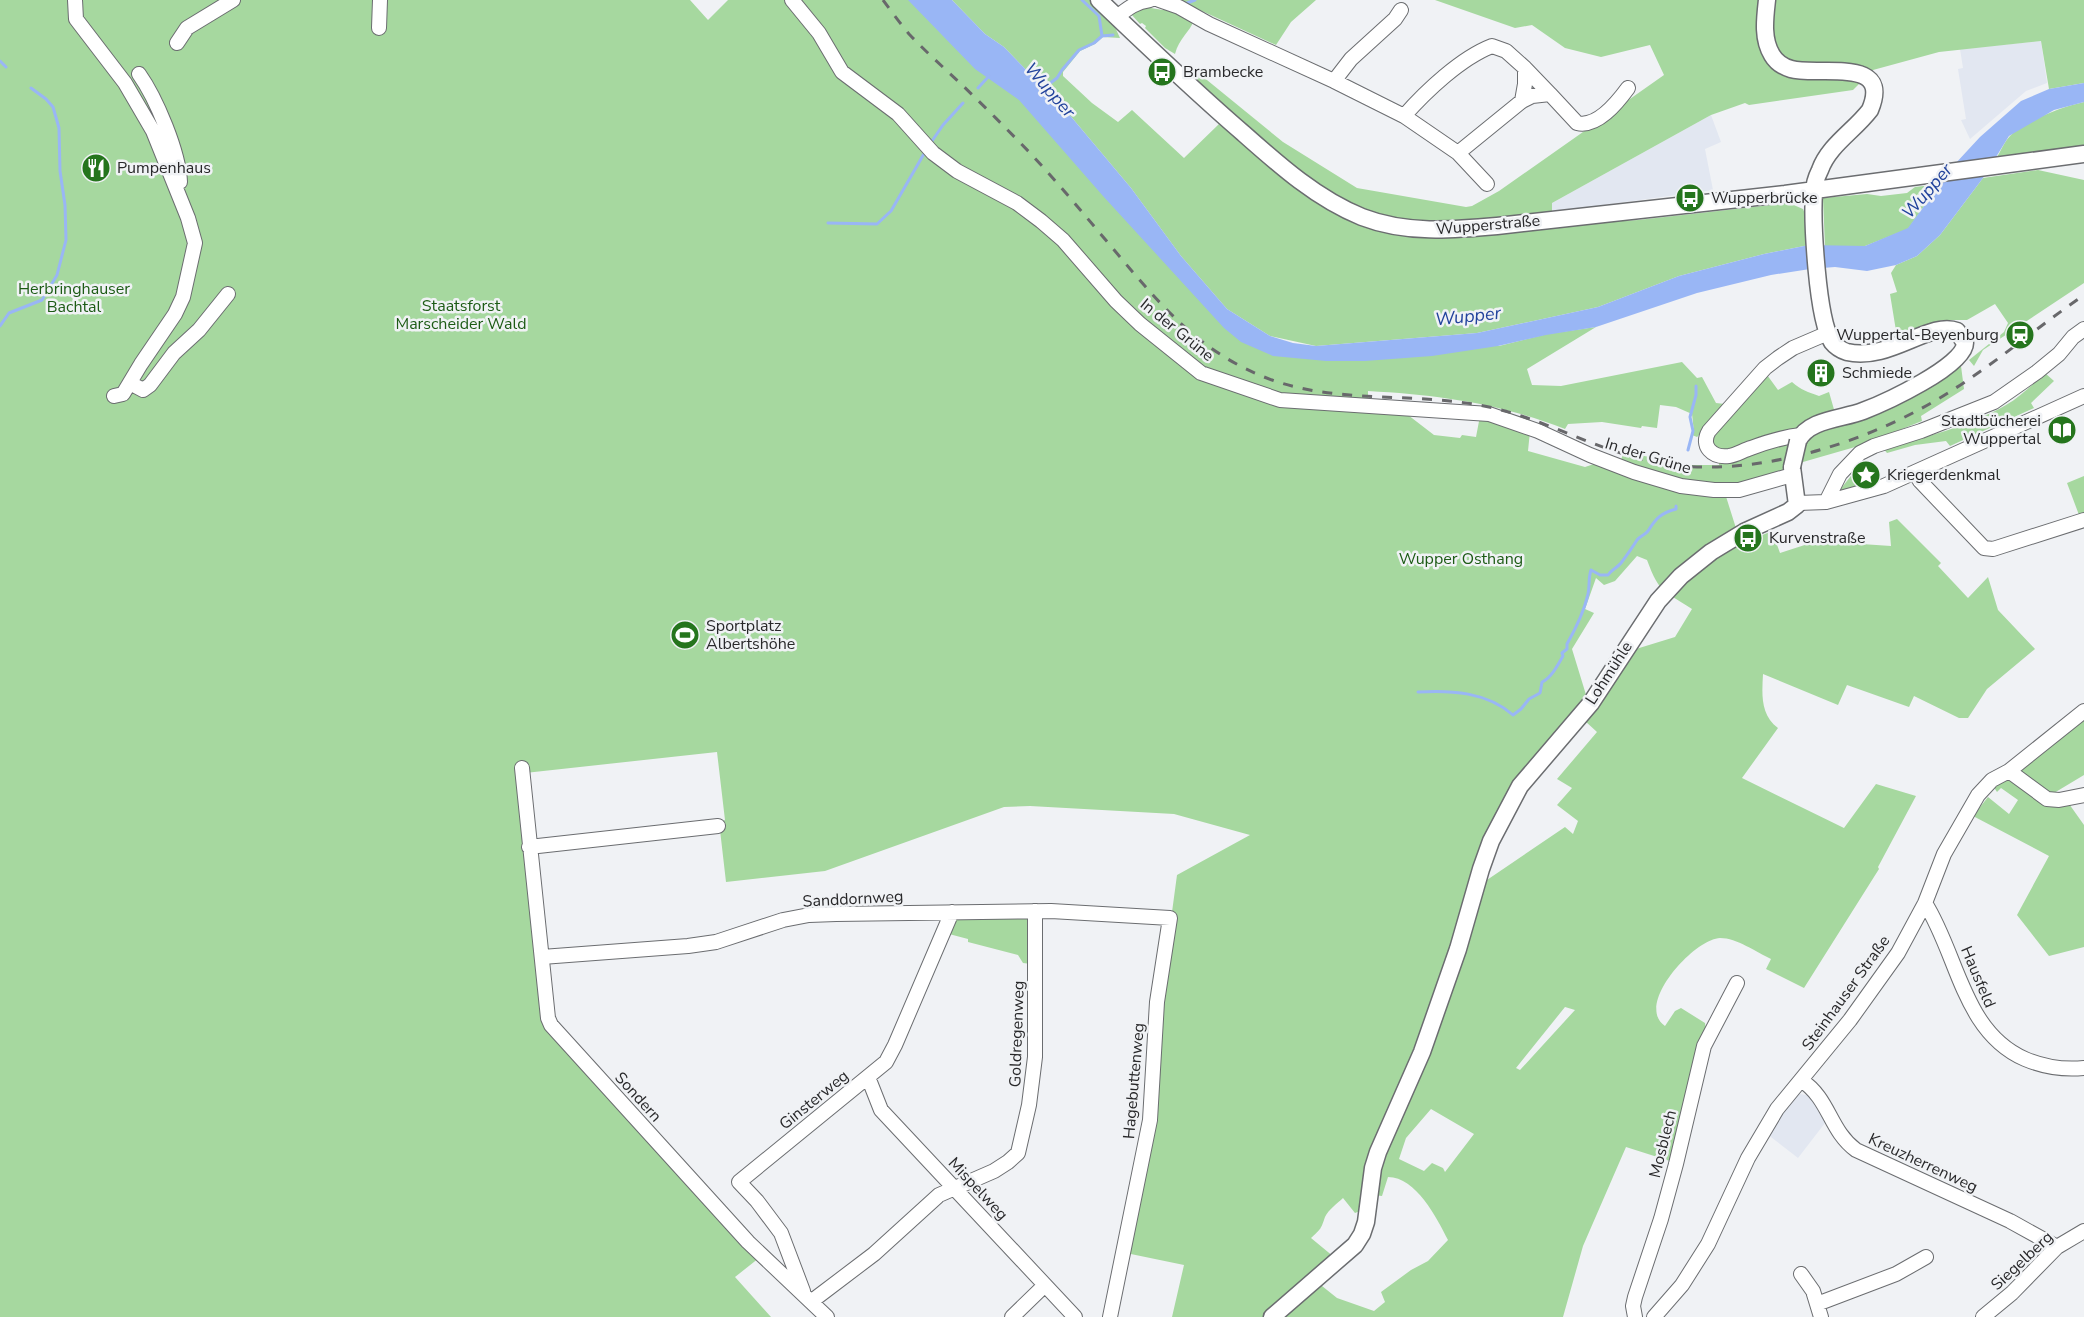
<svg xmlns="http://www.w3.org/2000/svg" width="2084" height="1317" font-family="'Nunito Sans',sans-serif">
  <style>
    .built { fill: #e2e7f1 }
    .green { fill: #a6d89f; fill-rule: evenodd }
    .water { fill: #99b6f5 }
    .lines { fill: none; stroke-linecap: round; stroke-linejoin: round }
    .stream { stroke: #99b6f5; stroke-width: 3 }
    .minor-casing { stroke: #6b6d70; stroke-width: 16 }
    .major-casing { stroke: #6b6d70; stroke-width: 19 }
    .minor { stroke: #fff; stroke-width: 14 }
    .major { stroke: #fff; stroke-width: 16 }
    .rail { stroke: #68686b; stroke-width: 3; stroke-dasharray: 10 10; stroke-linecap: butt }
    .major-bridge-casing { stroke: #6b6d70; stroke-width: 19; stroke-linecap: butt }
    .major-bridge { stroke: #fff; stroke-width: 16 }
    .labels { text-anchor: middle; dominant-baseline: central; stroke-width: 5; stroke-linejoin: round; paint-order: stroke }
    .poi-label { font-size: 16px; fill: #28282a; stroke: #f0f2f5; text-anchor: start }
    .street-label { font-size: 16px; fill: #28282a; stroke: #f0f2f5 }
    .park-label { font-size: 16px; fill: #1c5b15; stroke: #f0f2f5 }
    .water-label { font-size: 18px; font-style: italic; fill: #22439c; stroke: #f0f2f5 }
  </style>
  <rect width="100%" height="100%" fill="#f0f2f5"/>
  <path class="built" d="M2041 41 2047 83 2026 91 1970 139 1961 120 1966 119 1958 69 1963 68 1960 49Z
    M1711 115 1721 142 1705 149 1713 190 1552 212V203Z
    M1800 1094 1811 1096 1819 1108 1825 1123 1798 1158 1767 1134 1795 1095Z"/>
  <path class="green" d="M0 0H690L708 20 728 0H931L1215 307 1277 347 1499 346 1547 334 1596 327 1527 369 1532 385 1561 386 1682 362 1697 378 1702 377 1716 403 1725 404 1762 368 1778 390 1792 382C1801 390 1808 392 1819 396L1829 392 1835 413 1931 385 1961 366 1964 389 1921 416 1922 421 1862 445 1803 462 1782 473 1755 483 1723 487 1741 544 1772 531 1780 553 1817 541 1891 546 1889 522 1897 519 1941 563 1938 566 1968 598 1988 577 1998 610 2035 649 1987 689 1968 718H1959L1914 696 1909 707 1847 685 1838 705 1763 674C1762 694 1760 714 1778 728L1742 778 1844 828 1876 784 1916 796 1878 867 1879 869 1804 988 1766 969 1771 959C1756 952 1737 938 1720 938 1694 939 1634 1005 1665 1026L1675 1011 1681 1008 1705 1023 1706 1032 1673 1162 1626 1147 1583 1246 1563 1317H1281L1317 1282 1337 1298 1374 1311 1385 1302 1381 1292 1411 1270 1428 1261 1448 1240C1437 1218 1416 1177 1388 1177L1382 1196 1364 1194 1360 1211 1355 1213 1343 1198C1338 1203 1328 1210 1325 1217 1321 1229 1321 1229 1311 1238L1334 1257 1264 1317H1172L1184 1265 1126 1253 1177 875 1250 835 1174 814 1030 806 1004 807 825 871 726 882 720 830V822L725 820 717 752 525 773 543 1019 759 1258 735 1277 771 1317H0ZM1368 391C1439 395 1498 403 1565 429L1568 424 1602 422 1641 428 1642 426 1657 428 1660 405 1676 407 1692 414 1694 432 1692 435 1697 437 1731 404 1708 443 1719 458V465H1690L1624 452 1617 470 1600 462 1585 467 1528 451 1530 431 1480 416 1476 437 1462 435 1460 438 1434 435 1408 415 1368 400ZM1637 556 1647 560C1660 595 1664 590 1692 609L1675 637 1636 649 1585 721 1597 732 1557 779 1572 788 1557 805 1578 821 1573 834 1565 827 1484 882 1507 795 1520 773 1569 722 1587 698 1572 649 1594 613 1585 609 1596 578 1604 585 1615 581ZM1565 1007 1575 1010 1520 1070 1516 1068ZM1431 1109 1474 1134 1445 1172 1443 1168 1432 1163 1424 1171 1399 1159 1406 1138Z
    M952 0H1092L1110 16 1120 38 1103 37 1095 44 1080 51 1063 72V76L1092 103 1118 122 1132 110 1184 158 1219 124 1302 191 1361 221 1605 222 1638 220 1789 203 1803 209 1807 219 1809 245 1764 254 1679 276 1598 307 1477 333 1316 346 1270 336 1227 309 1181 256 1131 188 1068 113 1004 47 985 34Z
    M1178 0H1316L1291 22 1276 45Z
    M1435 0H2084V83L2049 89 2041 41 1939 52 1873 70 1853 90 1749 105 1745 103 1711 115 1552 203V212L1458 223 1414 221 1369 212 1345 203 1313 183 1186 73 1191 67 1283 142 1357 188 1466 207 1472 206 1499 191 1664 75 1650 45 1601 57 1565 48 1532 25 1515 28Z
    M1150 5 1151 8 1163 10 1165 5 1194 20C1190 32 1179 38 1175 54L1165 48 1145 28 1146 26 1142 23 1140 24 1131 14 1133 10Z
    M2084 102V148L1997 157C2001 151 2004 142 2010 136 2026 120 2062 107 2084 102Z
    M2038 170 2084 180V283L1983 350 1974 366 1969 360 2004 332 2008 323 1995 304 1967 320H1942L1921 326 1897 337 1890 294 1897 292 1891 273 1896 265 1917 256 1940 235 1983 178Z
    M1940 184 1908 229 1865 246 1825 247 1823 198 1867 194 1881 196 1907 193 1915 187Z
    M2045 373 2054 381 2031 403 2034 408 1950 446 1946 441 1915 445 1887 453 1883 448C1921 439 1972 425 2006 405 2020 397 2033 384 2045 373Z
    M1862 462 1872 468 1877 480 1842 493 1839 491Z
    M2084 476V514L2079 515 2067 483Z
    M2084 718V775L2049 796 2016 772Z
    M2007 776 2067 801 2084 825V947L2049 956 2017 915 2049 856 1973 816 1988 797 2009 814 2018 800 2001 788 1997 792 1995 789V785Z
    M959 917H1028L1031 964 1023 963 1018 955 968 942V939L949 934 954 920Z"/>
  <path class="water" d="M908 0H952L985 34 1004 47 1068 113 1131 188 1181 256 1227 309 1270 336 1293 343 1316 346 1477 333 1598 307 1679 276 1764 254 1809 245 1865 246 1908 228 1955 164 1980 137 2021 101 2049 89 2084 83V102L2054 110 2009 136 1983 178 1940 235 1917 256 1896 265 1867 271 1835 267 1810 269 1771 275 1697 293 1596 327 1546 335 1498 346 1432 356 1365 361H1326L1273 356 1241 342 1224 328 1103 196 1019 100 975 69Z"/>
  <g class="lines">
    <path class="stream" d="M1082 0 1099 16 1102 36
      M1187 3 1195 0
      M0 61 6 67
      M978 88 989 76
      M1041 90 1057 78 1062 70 1079 50 1094 43 1102 36 1113 35
      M932 141 943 125 963 103
      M828 223 877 224 891 211 925 152
      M0 326 9 313 42 300 57 275 66 240 65 205 60 171 59 128 53 107 46 99 31 88
      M1688 450 1693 431 1690 417 1696 395V386
      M1418 692C1451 690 1487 692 1513 715L1521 709 1529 699 1540 693 1542 682C1551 678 1558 665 1563 656L1562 653 1567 649V644C1576 628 1584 612 1588 594 1590 586 1588 579 1591 570L1600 575H1608C1612 569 1617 568 1621 563 1627 555 1632 548 1637 540 1640 536 1645 535 1648 531 1656 518 1661 513 1676 509V506"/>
    <g class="minor-casing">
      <path id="minor" d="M75 0 76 19 125 83 153 131 188 218 195 243 183 297 175 314 141 364 123 394 114 396
        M792 0 819 33 842 72 898 114 933 153 957 171 1017 203 1041 221 1063 240 1116 301 1140 324 1201 373 1280 400 1489 414 1538 431 1590 455 1634 472 1681 486 1714 490H1739L1792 475
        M1159 0 1179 7 1209 24 1334 81 1404 116 1458 153 1487 184
        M1117 17C1128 8 1136 2 1150 0
        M379 28 380 0
        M177 43 187 28 233 0
        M1525 68 1550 94
        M139 74C156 98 179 152 180 182
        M1334 81 1351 59 1395 19 1401 10
        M1522 101 1532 96 1550 94 1577 123C1597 128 1617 103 1628 88
        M1404 116C1426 91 1461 58 1492 46L1506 51 1525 68V84L1522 101 1458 153
        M130 383 143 390 150 385 174 353 199 330 228 294
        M1801 435C1783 437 1767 442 1751 448 1744 450 1736 455 1729 456 1712 458 1700 446 1709 431L1765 368 1778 358 1793 348 1828 333
        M1915 472 1920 481 1984 548 1993 549 2084 520
        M1826 502 1840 474 1860 453 1874 446 1921 431 1994 402 2037 372 2059 354 2073 337 2084 329
        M1798 503 1826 502 1884 486 2084 396
        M522 768 548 1018 551 1025 748 1242 827 1317
        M2009 771 2047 799 2059 800 2084 795
        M529 847 718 826
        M1925 903C1958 955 1963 1032 2025 1059 2044 1067 2064 1070 2084 1068
        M542 957 688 946 716 942 783 920 809 915 836 914 1051 911 1170 918 1157 1002 1150 1120 1110 1317
        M868 1077 881 1110 1075 1317
        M1801 1080C1830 1099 1829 1130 1856 1150L2010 1221 2057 1247
        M1801 1274 1813 1291 1821 1317
        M803 1291 781 1233 757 1201 739 1182 886 1062 895 1045 952 912
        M812 1301 874 1254 939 1195 994 1171 1008 1162 1018 1153 1029 1105 1035 1057V911
        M1817 1304 1896 1274 1926 1257
        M1012 1317 1045 1285
        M1635 1317 1633 1306 1635 1297 1661 1219 1676 1164 1704 1046 1737 983
        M1654 1317 1682 1285 1708 1244 1748 1158 1777 1109 1850 1020 1898 953 1925 903 1944 854 1978 795 1992 780 2009 771 2084 711
        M1983 1317 2012 1293 2057 1247 2084 1231"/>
    </g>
    <g class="major-casing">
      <path id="major" d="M1099 0C1146 45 1193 90 1243 133 1279 165 1317 199 1362 217 1406 234 1452 230 1497 226L1785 194 2084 154
        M1767 0C1765 18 1762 39 1772 55 1776 62 1784 67 1791 69 1817 77 1893 55 1870 110 1854 131 1829 145 1820 170 1817 176 1814 185 1814 192 1812 221 1817 319 1832 342 1836 347 1841 350 1847 352 1889 362 1930 320 1957 331L1965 343C1965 366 1884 403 1863 411 1843 419 1808 419 1798 441
        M1272 1317 1355 1245 1362 1234 1366 1222 1373 1168 1378 1152 1422 1052 1458 949 1481 869 1491 841 1520 786 1591 703 1658 601 1681 576 1711 552 1744 532 1788 512 1797 505 1792 467"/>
    </g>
    <use href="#minor" class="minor"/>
    <use href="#major" class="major"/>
    <path class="rail" d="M883 0C891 11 900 23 909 34 925 51 943 67 960 83 984 106 1008 130 1031 154 1060 185 1087 218 1115 251 1162 307 1201 354 1272 380 1340 404 1414 392 1484 406 1545 418 1598 452 1659 463 1753 480 1872 442 1951 391 1997 362 2039 326 2084 295"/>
    <g class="major-bridge-casing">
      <path id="major-bridge" d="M1792 467 1798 441"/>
    </g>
    <use href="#major-bridge" class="major-bridge"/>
  </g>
  <defs>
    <g id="bus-disc" transform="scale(1.5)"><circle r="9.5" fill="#25751d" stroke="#f0f2f5"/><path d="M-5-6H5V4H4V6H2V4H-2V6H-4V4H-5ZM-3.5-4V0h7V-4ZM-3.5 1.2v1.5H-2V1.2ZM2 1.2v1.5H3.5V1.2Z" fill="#fff"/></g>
    <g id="restaurant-disc" transform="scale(1.5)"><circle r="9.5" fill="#25751d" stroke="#f0f2f5"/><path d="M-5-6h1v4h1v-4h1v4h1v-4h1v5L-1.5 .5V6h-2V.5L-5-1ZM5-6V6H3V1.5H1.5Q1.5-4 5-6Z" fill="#fff"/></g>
    <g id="station-disc" transform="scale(1.5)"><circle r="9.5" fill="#25751d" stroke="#f0f2f5"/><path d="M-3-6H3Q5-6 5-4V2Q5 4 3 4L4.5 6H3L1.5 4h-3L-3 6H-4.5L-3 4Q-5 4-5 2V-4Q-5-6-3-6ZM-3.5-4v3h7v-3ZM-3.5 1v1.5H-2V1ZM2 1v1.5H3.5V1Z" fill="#fff"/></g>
    <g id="building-disc" transform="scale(1.5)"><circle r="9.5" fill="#25751d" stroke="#f0f2f5"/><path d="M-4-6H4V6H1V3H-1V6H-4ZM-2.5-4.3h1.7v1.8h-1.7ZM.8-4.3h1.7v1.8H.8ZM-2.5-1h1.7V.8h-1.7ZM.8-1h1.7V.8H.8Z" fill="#fff"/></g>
    <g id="library-disc" transform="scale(1.5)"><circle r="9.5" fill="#25751d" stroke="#f0f2f5"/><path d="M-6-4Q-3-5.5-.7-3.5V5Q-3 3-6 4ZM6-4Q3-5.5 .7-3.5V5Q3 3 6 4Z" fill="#fff"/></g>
    <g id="sight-disc" transform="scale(1.5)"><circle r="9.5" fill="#25751d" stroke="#f0f2f5"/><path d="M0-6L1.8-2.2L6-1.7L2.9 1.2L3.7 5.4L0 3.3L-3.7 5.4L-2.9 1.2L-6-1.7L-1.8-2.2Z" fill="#fff"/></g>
    <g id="stadium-disc" transform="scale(1.5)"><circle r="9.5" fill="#25751d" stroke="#f0f2f5"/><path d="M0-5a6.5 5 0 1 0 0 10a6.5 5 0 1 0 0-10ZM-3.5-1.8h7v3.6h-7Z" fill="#fff"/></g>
  </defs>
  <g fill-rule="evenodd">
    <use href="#bus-disc" x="1162" y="72"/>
    <use href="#restaurant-disc" x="96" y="168"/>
    <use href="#bus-disc" x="1690" y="198"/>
    <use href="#station-disc" x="2020" y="335"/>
    <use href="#building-disc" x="1821" y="373"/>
    <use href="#library-disc" x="2062" y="430"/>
    <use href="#sight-disc" x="1866" y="475"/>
    <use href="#bus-disc" x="1748" y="538"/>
    <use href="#stadium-disc" x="685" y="635"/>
  </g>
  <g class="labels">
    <g class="poi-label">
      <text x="1183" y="72">Brambecke</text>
      <text x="117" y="168">Pumpenhaus</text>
      <text x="1711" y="198">Wupperbrücke</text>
      <text x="1999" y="335" text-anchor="end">Wuppertal-Beyenburg</text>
      <text x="1842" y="373">Schmiede</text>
      <text x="2041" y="421" text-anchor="end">Stadtbücherei<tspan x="2041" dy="18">Wuppertal</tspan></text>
      <text x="1887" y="475">Kriegerdenkmal</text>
      <text x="1769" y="538">Kurvenstraße</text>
      <text x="706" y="626">Sportplatz<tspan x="706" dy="18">Albertshöhe</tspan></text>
    </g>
    <g class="street-label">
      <text transform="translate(1488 225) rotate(-5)">Wupperstraße</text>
      <text transform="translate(1177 330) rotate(39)">In der Grüne</text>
      <text transform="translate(1648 456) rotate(17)">In der Grüne</text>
      <text transform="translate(1609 673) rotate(-57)">Lohmühle</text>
      <text transform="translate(853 899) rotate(-3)">Sanddornweg</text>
      <text transform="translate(1978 977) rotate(67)">Hausfeld</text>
      <text transform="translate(1846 993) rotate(-54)">Steinhauser Straße</text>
      <text transform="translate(1017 1034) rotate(-88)">Goldregenweg</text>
      <text transform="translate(1134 1081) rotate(-85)">Hagebuttenweg</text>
      <text transform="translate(638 1097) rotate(48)">Sondern</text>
      <text transform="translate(814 1100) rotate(-39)">Ginsterweg</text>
      <text transform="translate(1663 1144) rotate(-76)">Mosblech</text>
      <text transform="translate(1923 1163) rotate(25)">Kreuzherrenweg</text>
      <text transform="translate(978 1189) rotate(47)">Mispelweg</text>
      <text transform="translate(2022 1261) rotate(-43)">Siegelberg</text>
    </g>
    <g class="park-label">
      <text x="74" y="289">Herbringhauser<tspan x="74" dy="18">Bachtal</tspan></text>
      <text x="461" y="306">Staatsforst<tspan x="461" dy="18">Marscheider Wald</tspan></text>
      <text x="1461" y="559">Wupper Osthang</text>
    </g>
    <g class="water-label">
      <text transform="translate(1050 90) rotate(49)">Wupper</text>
      <text transform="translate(1927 191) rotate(-49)">Wupper</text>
      <text transform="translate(1468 316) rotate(-6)">Wupper</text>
    </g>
  </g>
</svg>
